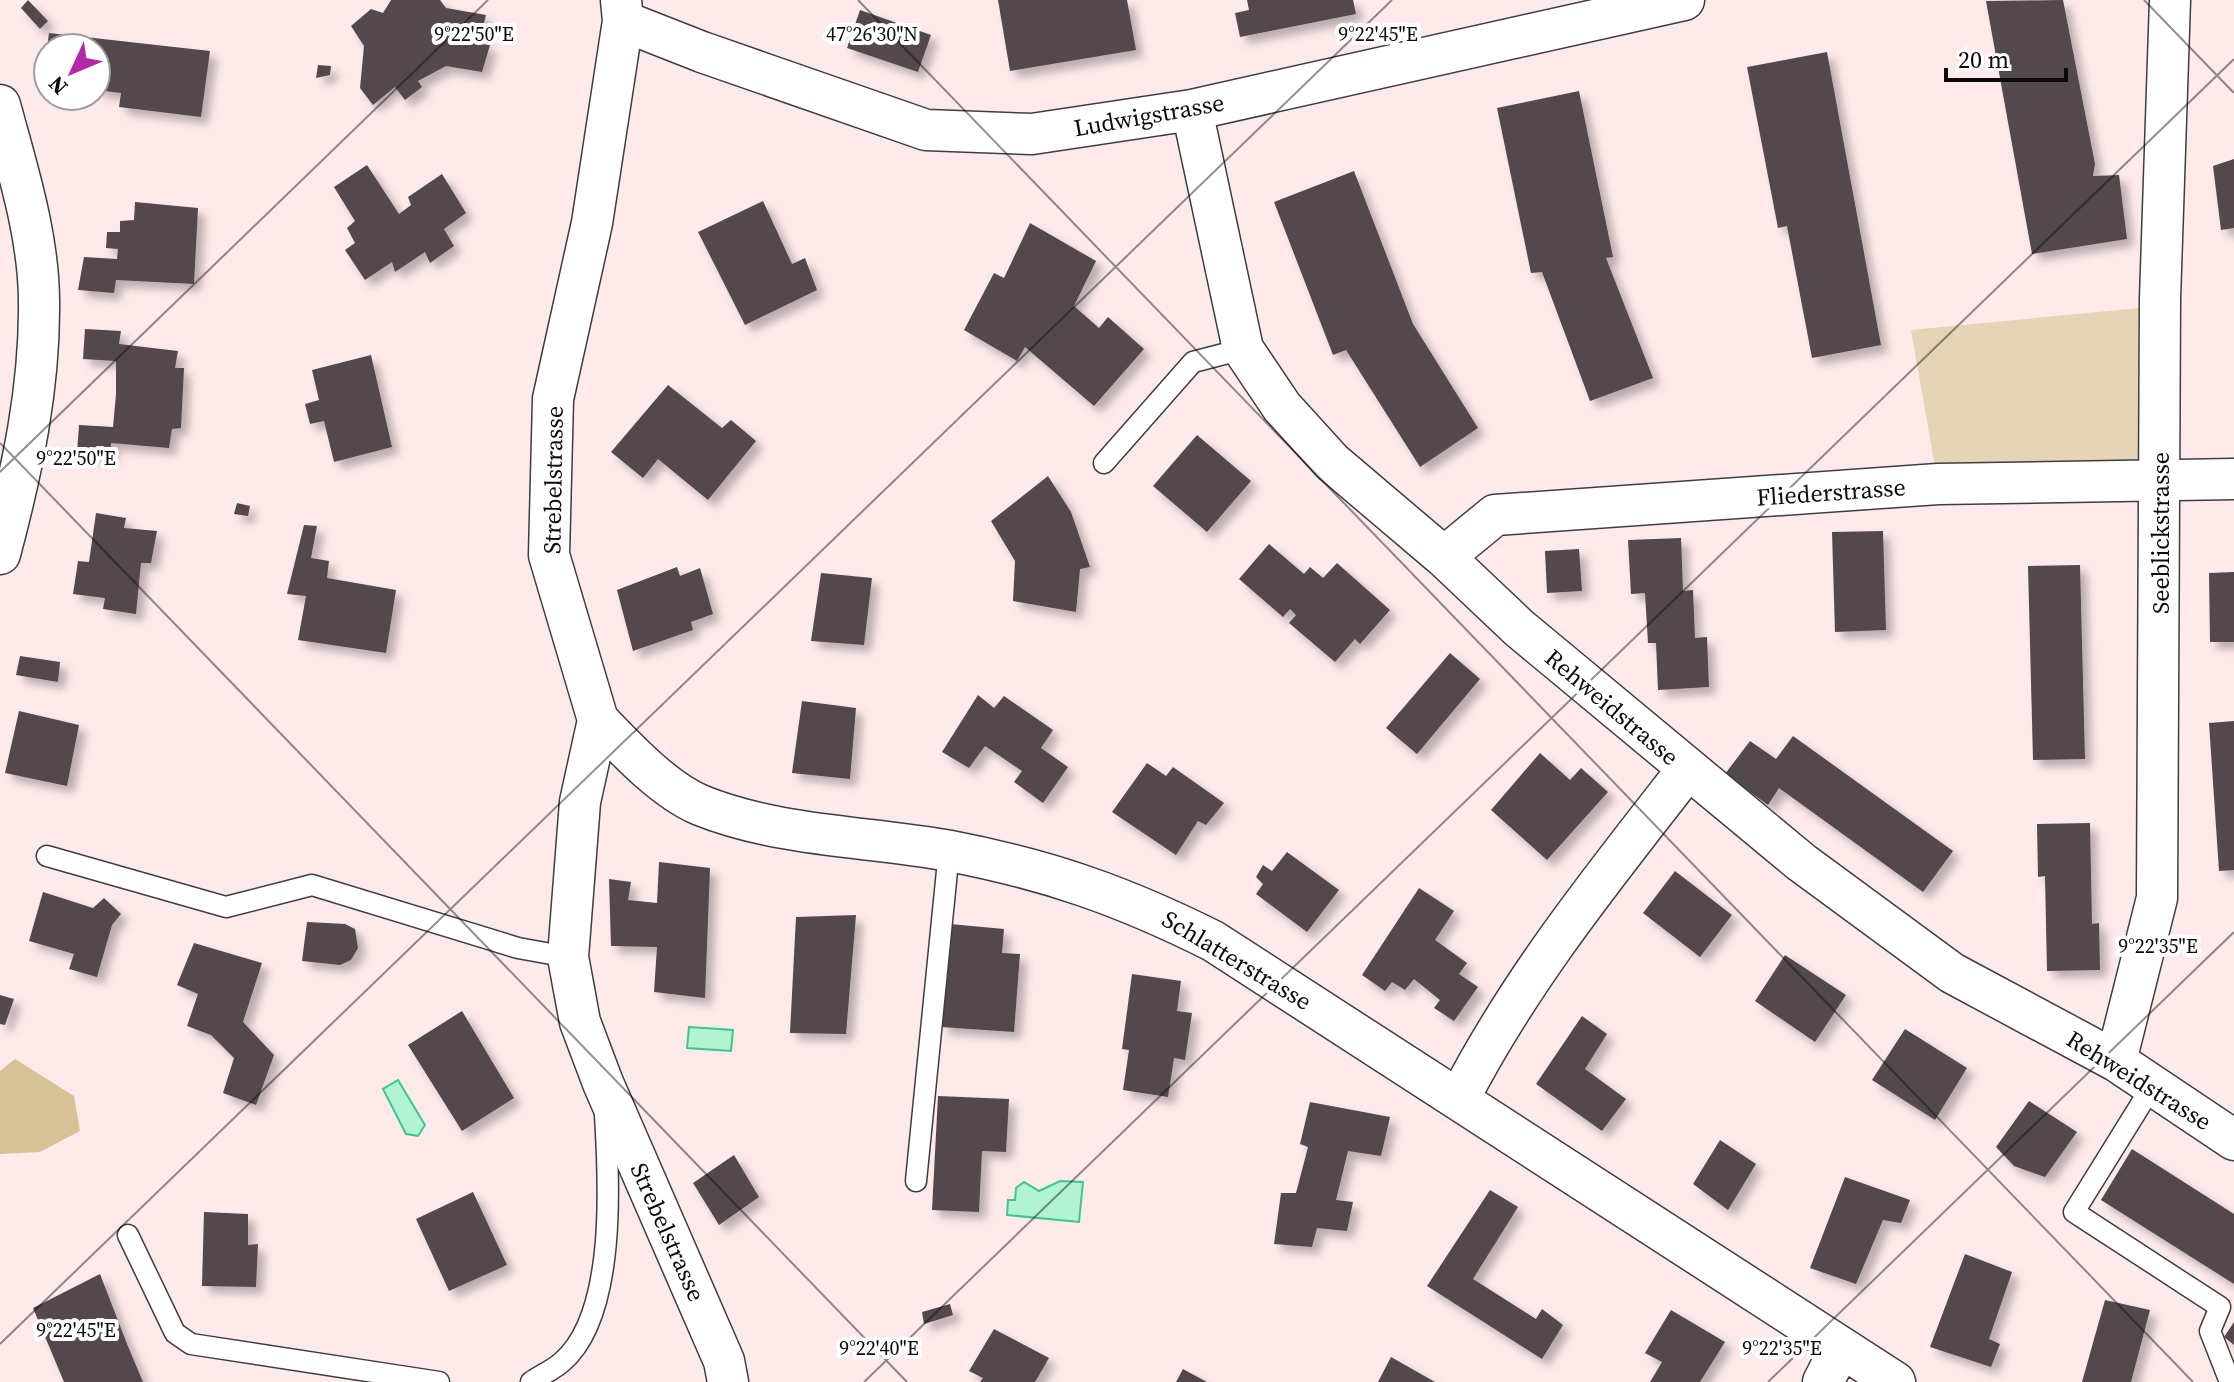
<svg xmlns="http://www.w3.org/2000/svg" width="2234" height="1382" font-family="'Source Serif 4',serif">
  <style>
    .green { fill: #e6d4b6 }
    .forest { fill: #d7c296 }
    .water { fill: #b1f3d3; stroke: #3bc886; stroke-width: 2 }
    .building { fill: #53484d; filter: url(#shadow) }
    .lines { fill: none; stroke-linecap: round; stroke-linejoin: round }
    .service-casing { stroke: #3e3e3e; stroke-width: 23 }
    .minor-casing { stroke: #3e3e3e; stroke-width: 43 }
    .service { stroke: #fff; stroke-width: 20 }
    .minor { stroke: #fff; stroke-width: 40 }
    .ticks { fill: none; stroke: #0b0b0b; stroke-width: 2; stroke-opacity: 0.45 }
    .labels { text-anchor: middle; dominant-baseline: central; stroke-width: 8; stroke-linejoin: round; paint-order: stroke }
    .street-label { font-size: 24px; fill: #0b0b0b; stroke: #fff }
    .ticks-label { font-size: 20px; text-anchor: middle; fill: #0b0b0b; stroke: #fff; stroke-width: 8; stroke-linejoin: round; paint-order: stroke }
  </style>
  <defs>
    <filter id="shadow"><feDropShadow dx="7" dy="7" stdDeviation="4" flood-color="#0004"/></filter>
  </defs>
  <rect width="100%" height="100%" fill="#feeaeb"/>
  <path class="green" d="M2160 306V480L1938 484 1911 330Z"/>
  <path class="forest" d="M15 1059 74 1096 80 1131 40 1152 0 1154V1071Z"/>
  <path class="water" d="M689 1027 733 1030 731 1051 687 1048Z
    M398 1080 425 1125 418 1136 406 1134 383 1089Z
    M1060 1181 1083 1182 1079 1222 1007 1215 1008 1200H1015L1016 1188 1024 1182 1039 1191Z"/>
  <path class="building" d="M28 0 48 21 40 29 21 8Z
    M391 0H440L446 8 486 15 479 44 490 45 482 72 446 66 418 81 422 87 405 100 395 87 373 105 360 88 364 46 351 26 371 9 383 13Z
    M998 0H1127L1136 50 1010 71Z
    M1247 0H1353L1356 14 1240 37 1235 13 1249 10Z
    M2063 0 2095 164 2093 176 2119 175 2127 239 2032 254 1986 1Z
    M860 10 931 35 918 72 847 48Z
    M49 33 210 51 201 117 119 107 121 93 96 90V48H47Z
    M1827 52 1881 345 1812 358 1787 226 1778 228 1747 67Z
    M46 53H48V83L42 82Z
    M318 65 331 66 330 75 316 78Z
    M1579 91 1613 257 1606 258 1653 378 1590 401 1542 272 1531 273 1497 108Z
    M2234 159V228L2221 230 2213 166Z
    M367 165 399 214 411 205 408 197 442 174 466 213 444 229 454 246 430 263 425 252 395 272 392 262 365 280 345 250 355 243 347 228 355 221 334 187Z
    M1354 171 1413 324 1478 428 1420 467 1346 350 1333 355 1274 202Z
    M763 201 792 264 805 258 817 290 745 325 698 232Z
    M135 202 198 208 194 284 116 280 114 293 78 290 84 257 117 259 118 249 106 248 107 232H120V221L134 220Z
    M1030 223 1096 261 1074 306 1099 328 1108 317 1144 349 1094 406 1025 347 1017 361 964 330 994 273 1004 278Z
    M85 329 121 331 119 344 178 351 175 368H184L181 428 172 429 169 448 111 443 110 457 77 453 79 425 113 427 116 394V361L83 359Z
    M371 355 392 447 334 462 324 421 310 424 305 404 319 400 312 370Z
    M668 385 722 428 731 420 756 441 708 500 658 459 643 478 611 452Z
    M1197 435 1251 481 1207 532 1153 486Z
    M1048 476 1071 512 1090 567 1080 569 1076 612 1013 601 1015 561 991 521Z
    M237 503 250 506 248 516 234 514Z
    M96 513 126 518 124 528 157 531 151 563H141L136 614 103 609 105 598 73 594 78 561 89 562Z
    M304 525 317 526 311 558 329 561 327 578 396 590 386 653 298 640 306 596 287 594Z
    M1883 531 1886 630 1835 632 1832 532Z
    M1681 538 1683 591 1693 590 1695 638 1707 637 1709 687 1658 690 1656 643H1648L1645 593 1631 594 1628 540Z
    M1269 544 1304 574 1310 567 1323 578 1337 563 1390 610 1360 644 1355 639 1335 662 1289 623 1296 615 1290 609 1283 617 1239 579Z
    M1579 549 1582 591 1547 593 1545 551Z
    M2080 565 2085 759 2033 760 2028 566Z
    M677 567 680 576 700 568 713 614 691 622 693 630 633 651 617 590Z
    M2234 572V642H2210L2209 573Z
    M821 573 872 578 864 645 811 641Z
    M1450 653 1480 679 1417 754 1386 728Z
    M20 656 60 662 58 682 16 675Z
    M978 695 994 708 1004 696 1053 730 1041 748 1068 767 1043 803 1014 782 1022 771 985 746 969 768 942 752Z
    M802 701 856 708 850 779 792 773Z
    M19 711 79 725 67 786 5 773Z
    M2234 721V870L2219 871 2209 723Z
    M1793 736 1953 851 1923 892 1779 788 1768 805 1725 774 1750 741 1776 759Z
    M1540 753 1570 780 1581 768 1608 792 1547 860 1491 810Z
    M1147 763 1166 776 1173 767 1224 803 1206 825 1198 821 1176 855 1112 812Z
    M2090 823 2092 924 2099 923 2100 970 2047 971 2045 876 2038 877 2037 824Z
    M1287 852 1339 890 1307 932 1256 894 1263 884 1256 877 1263 865 1272 871Z
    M659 862 710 868 705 998 654 992 657 947 611 946 609 879 631 882 628 900 657 903Z
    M1675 871 1732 915 1700 957 1643 913Z
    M1419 888 1454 911 1435 940 1467 963 1459 974 1478 987 1454 1021 1434 1008 1440 1000 1414 979 1405 990 1392 982 1385 991 1362 975Z
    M43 892 93 908 104 898 121 914 112 925 97 977 69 969 74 954 29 941Z
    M856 915 846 1034 790 1033 796 917Z
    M307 922 345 924 355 929 358 948 351 960 340 965 302 961Z
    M950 924 1004 929 1002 953 1020 954 1014 1032 941 1027Z
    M194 943 262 963 243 1022 274 1055 256 1105 223 1093 234 1058 211 1035 187 1026 198 994 177 985Z
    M1785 955 1846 995 1815 1042 1755 1001Z
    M1132 974 1181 981 1177 1011 1192 1013 1185 1060 1174 1058 1168 1097 1123 1090 1129 1050 1122 1049Z
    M0 995 14 999 5 1025 0 1024Z
    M462 1011 514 1098 462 1131 408 1045Z
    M1582 1016 1607 1034 1585 1069 1626 1099 1602 1131 1536 1084Z
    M1905 1029 1967 1068 1935 1120 1872 1080Z
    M938 1096 1009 1099 1006 1152 982 1151 979 1212 932 1210Z
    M2029 1101 2077 1132 2045 1177 2014 1166 1996 1147Z
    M1310 1102 1390 1117 1381 1156 1348 1151 1336 1200 1353 1202 1347 1231 1317 1228 1312 1247 1274 1244 1281 1193H1296L1308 1147 1300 1144Z
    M1720 1140 1756 1164 1728 1210 1693 1184Z
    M2132 1149 2234 1214V1284L2101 1200Z
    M734 1155 759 1197 719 1225 693 1183Z
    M1845 1177 1910 1200 1901 1223 1883 1220 1856 1284 1810 1268Z
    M1490 1190 1518 1207 1473 1279 1536 1319 1542 1309 1563 1325 1542 1359 1427 1286Z
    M473 1192 507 1265 449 1291 416 1219Z
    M204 1212 248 1214V1245L258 1244 256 1287 202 1286Z
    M1965 1254 2012 1272 1989 1339 2000 1344 1991 1367 1930 1347Z
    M100 1274 127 1344 143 1382H64L33 1308Z
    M2105 1300 2150 1310 2131 1382H2082Z
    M950 1304 953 1315 924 1324 922 1312Z
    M1671 1310 1725 1342 1700 1382H1650L1662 1362 1645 1353Z
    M2234 1322V1345L2224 1337Z
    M994 1329 1049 1358 1035 1382H980L983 1378 969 1371Z
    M1391 1357 1435 1382H1378Z
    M1183 1369 1207 1382H1176Z"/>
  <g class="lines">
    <g class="service-casing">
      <path id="service" d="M1104 463 1193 362 1243 349
        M47 856 226 907 312 885 518 948 568 957
        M2151 1088 2074 1212 2220 1307 2210 1331 2230 1382
        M916 1181 949 851
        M128 1235 175 1333 191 1344 439 1382
        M531 1382C541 1375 553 1370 562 1362 617 1315 609 1180 605 1115"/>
    </g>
    <g class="minor-casing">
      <path id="minor" d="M621 0 623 21 592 223 553 399 549 555 598 720 580 802 568 957 580 1022 603 1083 724 1361 728 1382
        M623 21 702 52 926 130 1032 134 1192 110 1684 0
        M0 105C17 168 39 236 39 302 40 388 22 471 0 554
        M1192 110 1243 349 1282 407 1332 462 1444 557 1519 628 1801 862 1952 973 2116 1061 2234 1140
        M1444 557 1495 515 1938 484 2234 479
        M598 720C626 749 663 789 700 805 779 837 868 836 950 851 1049 870 1123 896 1213 941L1895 1382
        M2116 1061 2157 898 2160 299 2170 0
        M1459 1099C1520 980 1605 875 1687 770
        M1823 1382 1841 1347"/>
    </g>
    <use href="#service" class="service"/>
    <use href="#minor" class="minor"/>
  </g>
  <path class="ticks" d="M858 0 2193 1382M2144 0 2234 93M0 443 907 1382M0 472 488 0M0 1344 1392 0M864 1382 2234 59M1768 1382 2234 932"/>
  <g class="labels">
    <g class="street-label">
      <text transform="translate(1149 115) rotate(-10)">Ludwigstrasse</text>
      <text transform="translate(553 480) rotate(-89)">Strebelstrasse</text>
      <text transform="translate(1831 492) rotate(-4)">Fliederstrasse</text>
      <text transform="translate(2160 533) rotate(-90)">Seeblickstrasse</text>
      <text transform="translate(1612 707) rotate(40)">Rehweidstrasse</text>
      <text transform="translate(1237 960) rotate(31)">Schlatterstrasse</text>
      <text transform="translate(2139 1080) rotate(32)">Rehweidstrasse</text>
      <text transform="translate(668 1232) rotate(66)">Strebelstrasse</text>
    </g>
  </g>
  <g class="ticks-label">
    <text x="474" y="41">9°22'50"E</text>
    <text x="1378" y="41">9°22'45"E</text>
    <text x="872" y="41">47°26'30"N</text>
    <text x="76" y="465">9°22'50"E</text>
    <text x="2158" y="953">9°22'35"E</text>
    <text x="76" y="1337">9°22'45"E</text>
    <text x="879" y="1355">9°22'40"E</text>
    <text x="1782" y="1355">9°22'35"E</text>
  </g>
  <g transform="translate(72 72) rotate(226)"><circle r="38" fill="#ffffff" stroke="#9d9d9d" stroke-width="2"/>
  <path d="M0-6L14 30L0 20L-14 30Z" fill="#b529a9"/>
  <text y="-12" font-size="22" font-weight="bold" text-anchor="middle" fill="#0b0b0b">N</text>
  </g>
  <path d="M1946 68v12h120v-12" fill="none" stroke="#0b0b0b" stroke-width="4"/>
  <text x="1958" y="68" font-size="24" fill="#0b0b0b" stroke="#ffffff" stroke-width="6" paint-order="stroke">20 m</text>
</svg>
